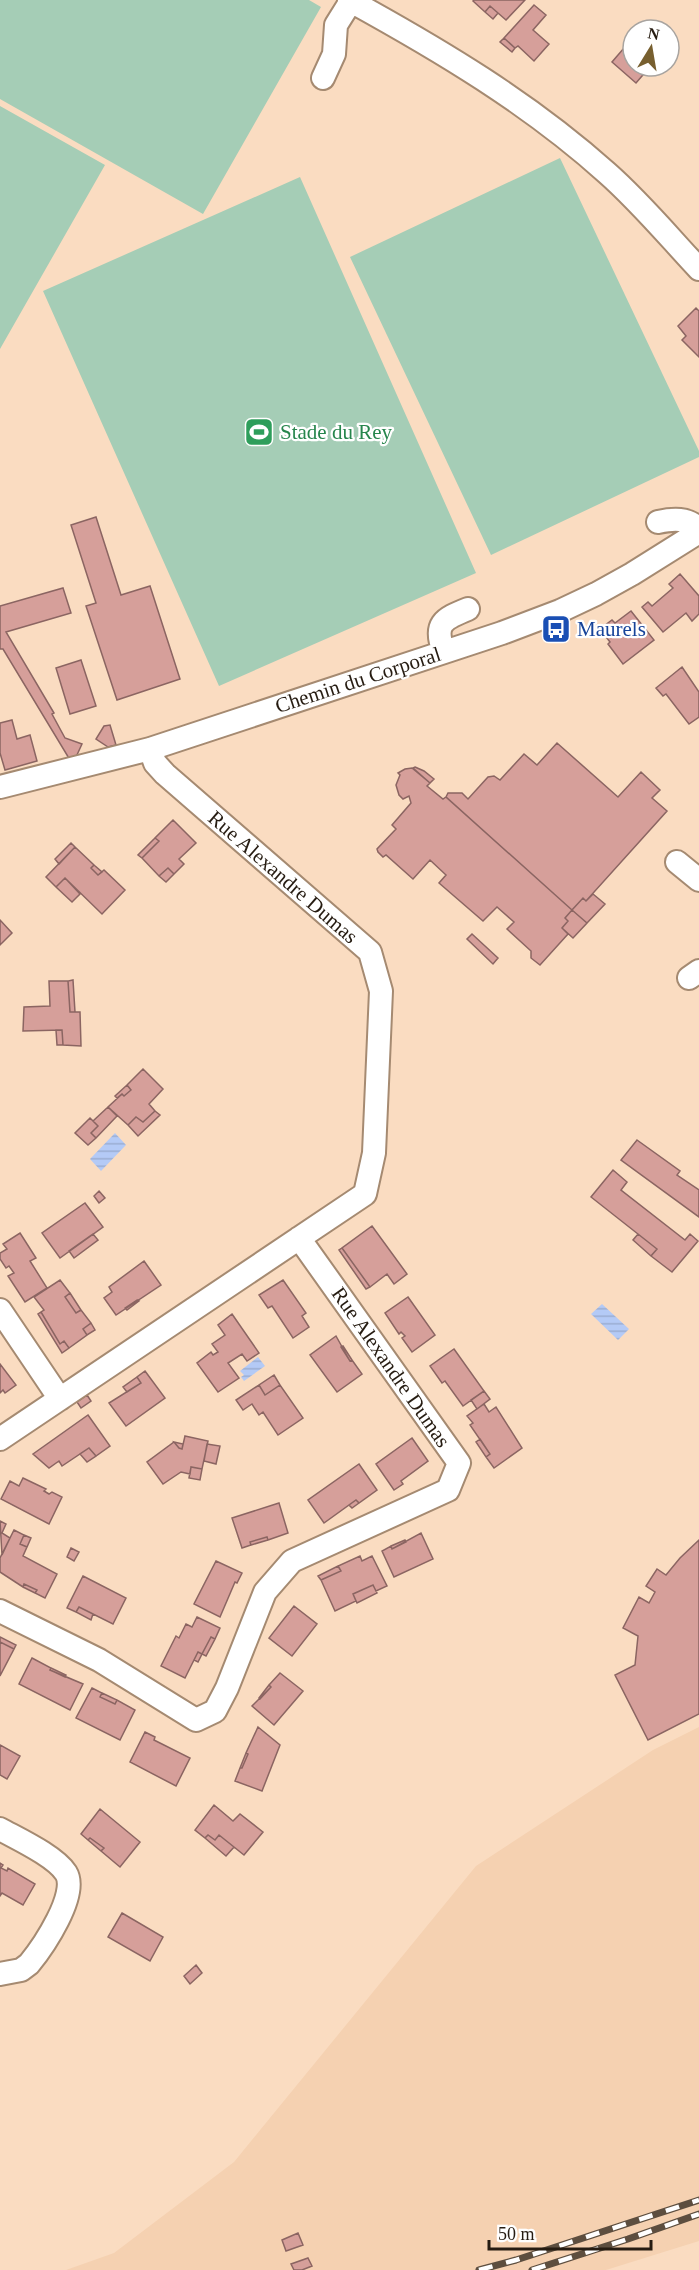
<svg xmlns="http://www.w3.org/2000/svg" width="699" height="2270" font-family="Georgia,serif">
  <style>
    .built { fill: #f5d1b1 }
    .garden { fill: #a5cdb6 }
    .water { fill: url(#water-rules) }
    .building { fill: #d69f9a; stroke: #8b6562; stroke-width: 1.5 }
    .lines { fill: none; stroke-linecap: round; stroke-linejoin: round }
    .minor-casing { stroke: #a58a71; stroke-width: 26 }
    .minor { stroke: #fff; stroke-width: 22 }
    .rail-casing { stroke: #5d4e3f; stroke-width: 7 }
    .rail { stroke: #fff; stroke-width: 4.5; stroke-dasharray: 14; stroke-linecap: butt }
    .labels { text-anchor: middle; dominant-baseline: central; stroke-width: 4.5; stroke-linejoin: round; paint-order: stroke }
    .leisure-label { font-size: 21px; fill: #27864d; stroke: #fff; text-anchor: start }
    .transit-label { font-size: 21px; fill: #164399; stroke: #fff; text-anchor: start }
    .street-label { font-size: 21px; fill: #261c12; stroke: #fff }
  </style>
  <defs>
    <pattern id="water-rules" width="6" height="5" patternUnits="userSpaceOnUse" patternTransform="scale(1.5)"><rect width="6" height="5" fill="#b4caf6"/><path d="M0 2.5h6" fill="none" stroke="#9badd2"/></pattern>
  </defs>
  <rect width="100%" height="100%" fill="#fadcc1"/>
  <path class="built" d="M699 1727V2241L606 2270H66L114 2253 234 2162 476 1866 653 1750Z"/>
  <path class="garden" d="M0 0H309L321 7 203 214 0 99Z
    M0 106 105 165 0 349Z
    M560 158 699 451V457L491 555 350 257Z
    M300 177 476 573 219 686 43 291Z"/>
  <path class="water" d="M115 1133 126 1145 101 1171 90 1159Z
    M602 1304 629 1329 618 1340 591 1314Z
    M258 1357 265 1366 244 1381 241 1377 244 1375 240 1371Z"/>
  <path class="building" d="M474 0H525L506 20 490 6 485 12 473 1Z
    M534 5 546 15 533 30 549 44 534 61 518 46 515 48 504 38Z
    M490 6 498 13 493 19 485 12Z
    M504 38 515 48 512 52 500 42Z
    M624 48 633 56V66H644L648 69 636 83 612 62Z
    M696 308 699 311V357L682 340 686 336 678 326Z
    M96 517 121 595 150 586 180 679 117 700 86 606 96 603 71 525Z
    M680 574 699 596V614L692 621 686 613 663 632 642 607 648 602 652 606 673 588 669 584Z
    M63 588 71 613 6 632 54 713 52 714 65 738 82 744 76 757 70 760 3 649H0V606Z
    M631 611 654 640 623 664 608 644 610 642 600 629 612 620 615 623Z
    M81 660 96 706 70 714 56 668Z
    M682 667 699 692V717L689 724 666 694 663 696 656 688Z
    M12 720 17 739 30 735 37 761 5 770 0 753V723Z
    M110 725 116 745 108 747 96 739 104 726Z
    M557 743 618 797 641 772 660 790 652 798 667 811 586 901 583 898 572 910 446 797 448 793H462L468 799 488 777 494 776 500 780 524 754 537 765Z
    M415 767 424 771 434 779 430 783 413 768Z
    M412 768 430 783 427 786 443 799 446 797 572 910 565 918 568 921 562 928 568 934 540 965 531 958V951L507 929 514 922 497 907 483 921 439 883 446 875 430 860 413 879 386 855 383 857 378 852 377 849 396 829 392 825 411 803 409 796 403 799 399 795 396 785 400 775 398 773 405 769Z
    M173 820 196 843 179 859 184 864 174 874 168 868 159 876 142 858 159 841 155 838Z
    M155 838 159 841 142 858 138 855Z
    M71 843 75 847 59 864 55 859Z
    M75 847 94 865 91 868 98 875 104 870 125 890 102 914 65 878 56 887 46 877Z
    M94 865 102 872 98 875 91 868Z
    M168 868 174 874 166 882 159 876Z
    M65 878 80 894 72 902 56 887Z
    M593 894 605 904 587 923 572 910 583 898 586 901Z
    M572 910 587 923 573 938 562 928 568 921 565 918Z
    M0 920 12 933 0 945Z
    M472 934 498 958 493 964 467 939Z
    M73 980 75 1012H70L68 981Z
    M49 981H68L70 1012H80L81 1046 63 1045 62 1030 23 1031 24 1007 50 1006Z
    M56 1030H62L63 1045H57Z
    M143 1069 163 1089 149 1104 155 1111 143 1122 136 1117 128 1125 108 1107 122 1094 124 1096 131 1090 127 1085Z
    M127 1085 131 1090 124 1096 122 1094 117 1098 115 1096Z
    M108 1107 117 1116 96 1138 91 1133 98 1126 93 1121Z
    M155 1111 160 1115 138 1136 128 1125 136 1117 143 1122Z
    M90 1118 98 1126 91 1133 96 1138 88 1145 75 1133Z
    M637 1140 680 1171 677 1175 699 1190V1217L621 1160Z
    M613 1170 627 1182 621 1190 685 1240 690 1234 698 1241 672 1272 651 1256 657 1249 591 1197Z
    M99 1191 105 1198 99 1203 94 1196Z
    M85 1203 103 1227 60 1258 42 1233Z
    M372 1226 407 1274 394 1284 387 1274 370 1287 342 1248Z
    M20 1233 36 1258 30 1261 47 1288 25 1302 8 1276 14 1273 9 1266 6 1268 0 1259V1253L7 1249 3 1244Z
    M93 1234 98 1240 74 1258 69 1251Z
    M638 1234 657 1249 651 1256 633 1240Z
    M342 1248 370 1287 366 1289 339 1250Z
    M144 1261 161 1285 116 1315 104 1298 112 1292 109 1287Z
    M60 1280 70 1293 65 1297 76 1313 81 1310 91 1323 83 1329 87 1335 69 1348 64 1341 60 1344 41 1312 44 1310 34 1297Z
    M283 1280 306 1313 302 1316 309 1327 293 1338 272 1306 268 1308 259 1295Z
    M70 1293 81 1310 76 1313 65 1297Z
    M408 1297 435 1335 412 1352 402 1338 405 1336 401 1332 399 1334 385 1313Z
    M137 1300 139 1301 127 1310 125 1308Z
    M41 1312 60 1344 64 1341 69 1348 62 1353 38 1314Z
    M232 1314 259 1353 247 1361 242 1354 228 1363 239 1378 218 1392 197 1363 211 1352 213 1355 218 1352 212 1344 225 1335 218 1325Z
    M91 1323 95 1330 87 1335 83 1329Z
    M336 1336 350 1361 352 1360 362 1374 337 1392 310 1355Z
    M343 1346 352 1360 350 1361 341 1347Z
    M454 1349 484 1391 463 1406 445 1381 442 1383 430 1366Z
    M0 1364 16 1385 5 1393 3 1390 0 1393Z
    M145 1371 165 1398 126 1426 109 1403 141 1383 137 1377Z
    M274 1375 280 1385 265 1395 259 1385Z
    M137 1377 141 1383 127 1392 123 1387Z
    M259 1385 265 1395 280 1385 303 1418 278 1435 263 1412 259 1415 252 1404 243 1410 236 1400Z
    M484 1391 490 1399 477 1409 471 1400Z
    M87 1395 91 1401 81 1408 77 1402Z
    M484 1404 489 1412 496 1407 522 1448 494 1468 486 1457 490 1454 470 1425 473 1423 467 1416Z
    M88 1415 110 1446 96 1456 89 1448 62 1466 59 1461 49 1468 33 1454Z
    M185 1436 208 1441 202 1469 191 1467 190 1474 181 1472 163 1484 147 1462 174 1442 179 1448 182 1449Z
    M412 1438 428 1461 401 1481 403 1484 394 1490 376 1464Z
    M480 1439 490 1454 486 1457 476 1442Z
    M174 1442 183 1444 182 1449 179 1448Z
    M207 1444 220 1446 216 1464 204 1461Z
    M89 1448 96 1456 87 1462 80 1454Z
    M359 1464 377 1490 359 1503 356 1500 324 1523 308 1500Z
    M191 1467 202 1469 200 1480 189 1478Z
    M23 1478 46 1489 44 1491 49 1494 52 1492 62 1497 49 1524 1 1499 10 1481 19 1486Z
    M356 1500 359 1503 352 1508 349 1505Z
    M279 1503 288 1533 268 1540 267 1537 250 1542 251 1545 242 1548 232 1518Z
    M0 1521 6 1524 2 1533 10 1538 2 1555Z
    M14 1530 24 1535 20 1544 27 1547 23 1556 57 1574 45 1598 35 1593 37 1590 24 1584 23 1587 0 1572V1558Z
    M421 1533 433 1559 394 1577 382 1551 391 1546 392 1549Z
    M24 1535 31 1538 27 1547 20 1544Z
    M267 1537 268 1540 251 1545 250 1542Z
    M405 1540 406 1542 392 1549 391 1546Z
    M699 1540V1714L648 1740 615 1675 635 1665 638 1636 623 1628 639 1597 649 1603 655 1592 646 1586 657 1569 666 1575 680 1558Z
    M71 1548 79 1552 74 1561 67 1557Z
    M360 1556 362 1561 372 1556 387 1586 376 1591 373 1585 353 1594 356 1601 335 1611 321 1580 341 1571 338 1566Z
    M216 1561 242 1573 237 1583 235 1582 220 1617 194 1604Z
    M338 1566 341 1571 321 1580 318 1576Z
    M83 1576 126 1598 113 1624 79 1607 76 1612 67 1608Z
    M24 1584 37 1590 35 1593 23 1587Z
    M373 1585 377 1593 357 1603 353 1594Z
    M294 1606 317 1624 292 1656 269 1638Z
    M79 1607 93 1614 91 1620 76 1612Z
    M197 1617 220 1628 215 1639 211 1637 202 1654 198 1652 185 1678 161 1666 176 1636 179 1638 186 1624 192 1627Z
    M0 1637 16 1645 14 1649 0 1642Z
    M211 1637 215 1639 206 1656 202 1654Z
    M0 1642 14 1649 0 1676Z
    M198 1652 202 1654 198 1662 194 1660Z
    M32 1658 51 1668 50 1670 83 1684 70 1710 19 1684Z
    M51 1668 66 1675 65 1677 50 1670Z
    M280 1673 303 1691 274 1725 252 1706 271 1687 269 1685Z
    M269 1685 271 1687 260 1699 259 1698Z
    M92 1688 102 1693 100 1697 115 1704 117 1700 135 1710 120 1740 76 1718Z
    M102 1693 117 1700 115 1704 100 1697Z
    M258 1727 280 1745 262 1791 235 1781 240 1768H242L248 1754 246 1753Z
    M145 1732 155 1737 154 1740 190 1758 176 1786 130 1762Z
    M0 1745 20 1756 7 1779 0 1775Z
    M246 1753 248 1754 242 1768H240Z
    M214 1805 233 1821 240 1814 263 1832 244 1855 219 1835 215 1840 208 1835 205 1838 195 1830Z
    M100 1809 140 1842 120 1867 101 1851 104 1848 90 1838 88 1840 81 1834Z
    M208 1835 215 1840 219 1835 234 1847 226 1856 205 1838Z
    M90 1838 104 1848 101 1851 88 1840Z
    M0 1863 3 1865 1 1868 7 1871 8 1868 35 1884 23 1905 2 1893 0 1896Z
    M122 1913 163 1937 150 1961 108 1937Z
    M196 1965 202 1973 190 1984 184 1976Z
    M298 2233 303 2245 286 2251 282 2240Z
    M308 2258 312 2266 302 2270H294L291 2264Z"/>
  <g class="lines">
    <g class="minor-casing">
      <path id="minor" d="M349 0C440 50 529 103 607 173 640 202 669 237 699 269
        M323 78 334 54 336 25 351 1
        M658 522C672 519 689 517 699 530
        M444 652C433 624 443 619 468 609
        M0 787 150 749 502 633 560 611 596 594 632 574 699 532
        M677 862 699 880
        M689 978 699 971
        M0 1310 60 1399
        M0 1439 365 1194 374 1153 381 991 370 952 165 774 155 763 150 749
        M0 1611 99 1660 196 1720 215 1711 227 1688 265 1592 292 1561 448 1490 459 1463 299 1238
        M0 1829C18 1839 55 1856 66 1873 79 1894 43 1947 29 1964L21 1970 0 1974"/>
    </g>
    <use href="#minor" class="minor"/>
    <g class="rail-casing">
      <path id="rail" d="M479 2270 516 2260 699 2200
        M532 2270 628 2239 699 2214"/>
    </g>
    <use href="#rail" class="rail"/>
  </g>
  <defs>
    <g id="stadium-square" transform="scale(1.5)"><rect x="-9" y="-9" width="18" height="18" rx="4" fill="#2e9e5b" stroke="#fff"/><path d="M0-5a6.5 5 0 1 0 0 10a6.5 5 0 1 0 0-10ZM-3.5-1.8h7v3.6h-7Z" fill="#fff"/></g>
    <g id="bus-square" transform="scale(1.5)"><rect x="-9" y="-9" width="18" height="18" rx="4" fill="#1a4fb4" stroke="#fff"/><path d="M-5-6H5V4H4V6H2V4H-2V6H-4V4H-5ZM-3.5-4V0h7V-4ZM-3.5 1.2v1.5H-2V1.2ZM2 1.2v1.5H3.5V1.2Z" fill="#fff"/></g>
  </defs>
  <g fill-rule="evenodd">
    <use href="#stadium-square" x="259" y="432"/>
    <use href="#bus-square" x="556" y="629"/>
  </g>
  <g class="labels">
    <g class="leisure-label">
      <text x="280" y="432">Stade du Rey</text>
    </g>
    <g class="transit-label">
      <text x="577" y="629">Maurels</text>
    </g>
    <g class="street-label">
      <text transform="translate(358 680) rotate(-18)">Chemin du Corporal</text>
      <text transform="translate(283 877) rotate(41)">Rue Alexandre Dumas</text>
      <text transform="translate(391 1367) rotate(55)">Rue Alexandre Dumas</text>
    </g>
  </g>
  <g transform="translate(651 48) rotate(11)"><circle r="28" fill="#ffffff" stroke="#a8a4a0" stroke-width="1.5"/>
  <path d="M0-4.5L10 22L0 15L-10 22Z" fill="#775f2f"/>
  <text y="-9" font-size="16" font-weight="bold" text-anchor="middle" fill="#261c12">N</text>
  </g>
  <path d="M489 2240v9h162v-9" fill="none" stroke="#261c12" stroke-width="3"/>
  <text x="498" y="2240" font-size="18" fill="#261c12" stroke="#ffffff" stroke-width="4.5" paint-order="stroke">50 m</text>
</svg>
